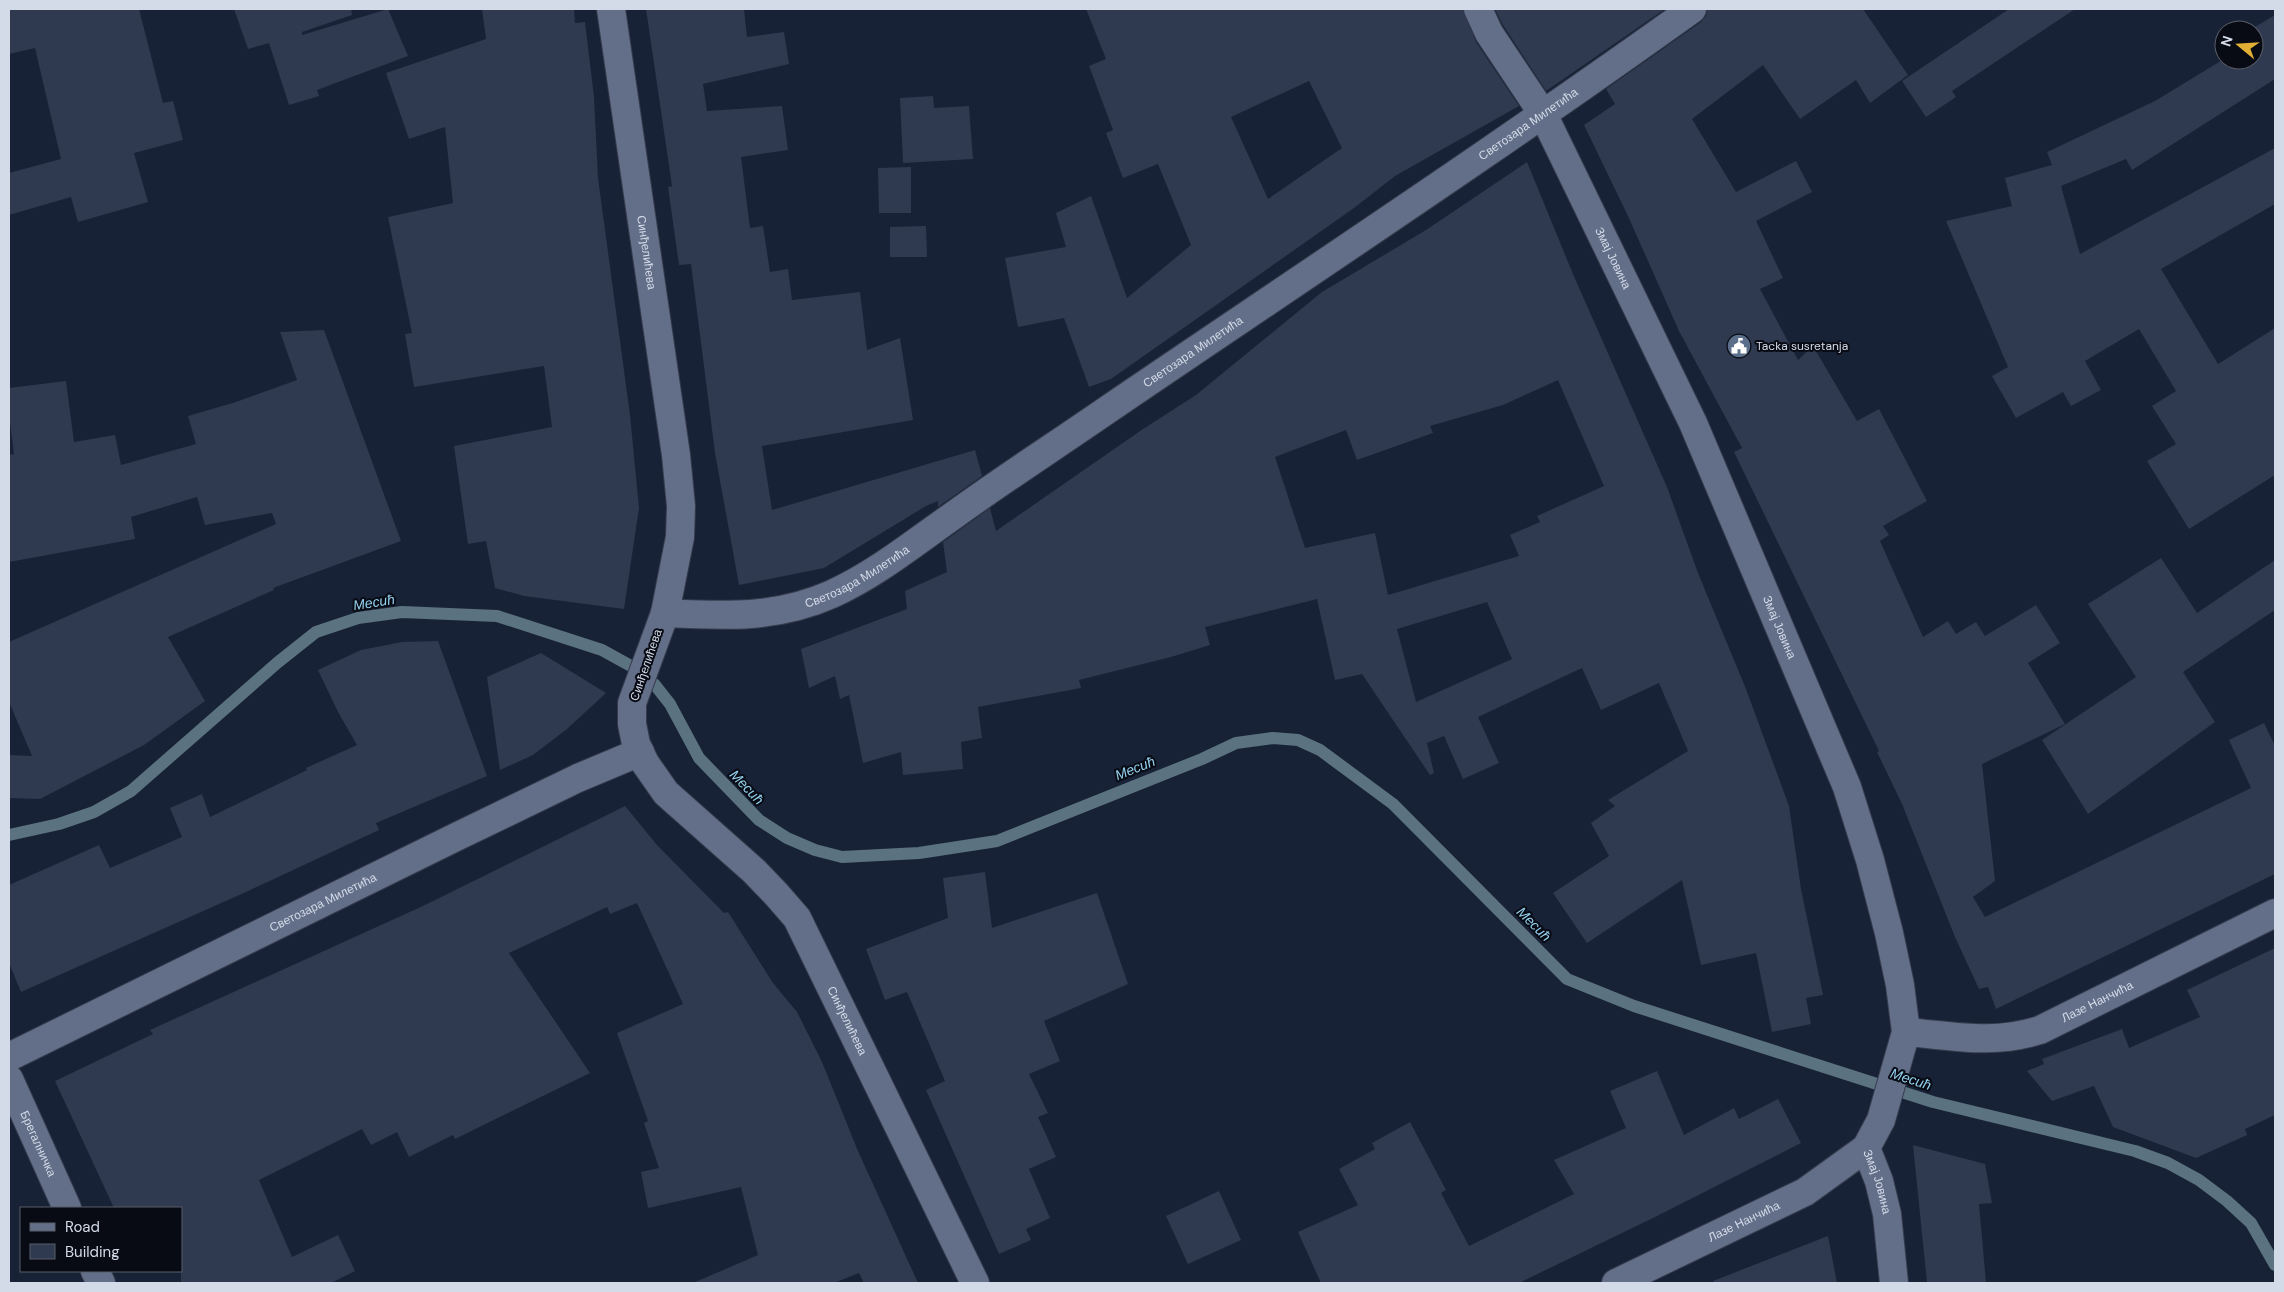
<svg xmlns="http://www.w3.org/2000/svg" width="2284" height="1292" font-family="'DM Sans',sans-serif">
  <style>
    .lines { fill: none; stroke-linecap: round; stroke-linejoin: round }
    .stream { stroke: #5b7280; stroke-width: 12 }
    .building { fill: #2f394f; fill-rule: evenodd }
    .street-casing { stroke: #363c4e; stroke-width: 30 }
    .street { stroke: #636f88; stroke-width: 28 }
    .labels { text-anchor: middle; dominant-baseline: central; stroke-width: 4; stroke-linejoin: round; paint-order: stroke }
    .street-label { font-size: 12px; fill: #d3dae8; stroke: #080b14 }
    .poi-label { font-size: 12px; fill: #d3dae8; stroke: #080b14; text-anchor: start }
    .water-label { font-size: 14px; font-style: italic; fill: #94d1ee; stroke: #080b14 }
  </style>
  <rect width="100%" height="100%" fill="#182236"/>
  <g class="lines">
    <path class="stream" d="M9 835 59 824 94 812 131 791 277 663 316 632 358 618 402 612 497 616 602 650 640 671 655 685 670 704 699 758 759 820 787 838 815 850 842 857 919 853 997 841 1202 759 1236 743 1273 738 1298 740 1320 750 1393 804 1567 979 1634 1006 1933 1102 2135 1151 2168 1163 2199 1180 2227 1201 2251 1223 2275 1265"/>
  </g>
  <path class="building" d="M9 9H139L163 103 173 101 183 140 134 153 148 202 78 222 71 197 9 215V173L61 159 35 48 9 54Z
    M234 9H351L352 15 302 32V35L388 9 408 56 317 90 319 96 289 105 269 43 248 49Z
    M482 9H574L575 23 585 22 594 97 598 178 630 415 639 508 624 609 524 596 495 588 486 541 468 544 454 446 552 427 544 366 414 387 405 334 412 333 388 217 453 203 445 127 409 139 386 73 486 39Z
    M646 9H744L747 37 784 32 789 64 703 84 707 111 782 106 788 150 741 157 750 228 763 226 770 272 788 269 792 300 860 292 867 350 900 338 913 420 762 446 772 510 975 450 982 476 938 507V501L926 506 824 568 739 585 715 453 691 264 679 265 668 187 672 186Z
    M1086 9H1463L1476 42 1519 106 1395 176 1354 208 1111 379 1089 387 1064 318 1018 327 1005 258 1066 247 1056 213 1091 196 1127 298 1191 245 1158 164 1123 178 1106 133 1113 130 1089 66 1106 59ZM1309 81 1342 148 1268 199 1231 117Z
    M1495 9H1665L1546 91 1503 25Z
    M1707 9H1863L1908 75 1870 103 1856 80 1800 119 1763 65 1692 119 1736 192 1796 161 1812 192 1756 221 1783 278 1760 289 1798 360 1813 346 1857 421 1879 409 1927 501 1883 526 1889 535 1880 541 1923 637 1948 621 1956 634 1976 622 1985 636 2036 605 2060 643 2028 663 2065 724 1982 764 1995 881 1973 897 1985 917 2251 788 2229 740 2264 723 2275 746V874L1996 1009 1988 987 1979 989 1955 937 1902 804 1877 752 1879 751 1734 452 1742 448 1679 331 1628 216 1584 125 1615 104 1606 89 1701 22 1706 16Z
    M2009 9H2075L1952 91 1956 97 1926 117 1902 81Z
    M2275 15V79L2132 170 2126 159 2061 186 2080 254 2275 148V204L2161 269 2218 364 2275 328V475L2189 529 2147 461 2176 444 2152 406 2176 391 2139 329 2085 361 2101 390 2071 406 2063 392 2016 418 1992 376 2008 367 1946 221 2012 206 2005 178 2052 165 2047 152 2155 101 2224 59 2254 60V30H2250Z
    M933 96 934 108 969 106 973 159 903 163 900 98Z
    M1527 162 1573 274 1667 487 1698 573 1746 689 1789 806 1801 889 1823 995 1806 998 1811 1024 1772 1032 1756 953 1701 965 1682 880 1587 943 1553 893 1609 856 1591 823 1615 806 1608 800 1688 751 1659 683 1601 710 1582 668 1478 717 1499 763 1463 779 1444 736 1427 743 1434 773 1430 775 1362 674 1335 680 1317 599 1205 627 1210 645 1171 657 1079 680 1081 688 978 707 982 738 961 742 963 769 903 775 901 752 863 763 849 695 840 699 835 676 809 688 801 649 907 609 905 591 947 572 943 542 990 508 996 531 1143 429 1196 395 1322 292 1426 230ZM1558 380 1604 486 1537 516 1540 522 1510 535 1519 556 1388 595 1375 533 1305 548 1275 457 1346 430 1357 460 1433 433 1430 426 1503 405ZM1487 602 1512 659 1416 702 1397 629Z
    M911 167V213H879L878 168Z
    M926 226 927 257H890V227Z
    M324 330 401 541 273 588 274 590 168 637 205 701 144 745 40 799 9 798V755L32 756 9 702V642L276 524 272 513 205 525 197 497 131 517 135 539 9 562V455L14 454 9 415V388L66 381 74 442 115 435 121 465 196 444 188 416 236 402 297 380 280 332Z
    M2161 558 2197 613 2275 560V610L2183 672 2215 722 2088 814 2042 740 2136 677 2088 604Z
    M438 641 487 776 376 823 379 830 246 892 21 992 9 963V885L99 845 110 868 182 837 170 808 202 794 210 817 307 770 306 768 357 745 338 712 318 670 361 650 402 642Z
    M541 653 606 693 567 729 533 755 500 770 487 677Z
    M625 806 657 845 724 913 728 912 773 983 797 1012 822 1062 858 1151 918 1283H864L859 1273 834 1283H693L758 1255 741 1187 648 1208 641 1172 659 1168 644 1123 648 1121 617 1033 683 1004 637 903 610 914 607 907 509 953 590 1073 455 1139 453 1135 409 1157 397 1132 371 1145 362 1129 259 1180 292 1257 338 1235 355 1271 331 1283H181V1208H114L55 1081 153 1034 150 1030 425 905Z
    M985 872 992 928 1097 893 1128 984 1044 1021 1060 1061 1029 1074 1048 1113 1038 1117 1056 1157 1029 1169 1050 1218 1026 1229 1031 1240 999 1254 926 1090 945 1081 907 992 885 1000 866 949 948 918 943 878Z
    M2275 948V1115L2245 1129 2247 1135 2196 1158 2113 1127 2094 1086 2052 1101 2027 1071 2044 1064 2042 1059 2122 1029 2129 1048 2200 1017 2187 990Z
    M1657 1071 1684 1135 1734 1108 1739 1119 1778 1099 1801 1143 1657 1216 1519 1283H1321L1298 1232 1358 1205 1339 1169 1375 1149 1372 1143 1410 1122 1446 1190 1441 1193 1469 1246 1574 1194 1554 1160 1626 1128 1610 1091Z
    M1913 1145 1985 1164 1992 1203 1979 1204 1986 1283H1927Z
    M1219 1191 1241 1240 1188 1264 1166 1216Z
    M1828 1236 1837 1283H1714L1713 1281Z"/>
  <g class="lines">
    <g class="street-casing">
      <g id="street">
        <path id="s1" d="M611 9 676 455 681 506 680 537 665 613 632 703V724L636 744 645 763 666 793 754 871 777 895 797 918 975 1283"/>
        <path id="s2" d="M1478 9 1489 33 1543 114 1693 423 1847 787 1870 860 1889 933 1900 985 1906 1032 1881 1120 1866 1148 1879 1181 1887 1214 1894 1283"/>
        <path id="s3" d="M665 613C724 616 776 619 832 594 876 574 914 543 954 515 1005 478 1058 444 1110 408 1304 276 1501 146 1692 9"/>
        <path id="s4" d="M1906 1032C1955 1036 1992 1045 2040 1030L2275 913"/>
        <path id="s5" d="M9 1057 458 836 578 778 640 752"/>
        <path id="s6" d="M9 1079 67 1208"/>
        <path d="M95 1271 101 1283"/>
        <path id="s7" d="M1616 1283 1805 1192 1866 1148"/>
      </g>
    </g>
    <use href="#street" class="street"/>
  </g>
  <defs>
    <g id="civic-disc" transform="scale(1.25)"><circle r="9.5" fill="#5c6f8a" stroke="#080b14"/><path d="M-.6-6.5H3V-4.5H.6V-3L4-1V1h2V6H-6V1h2V-1L-.6-3ZM-1.2 2.5V6h2.4V2.5Z" fill="#fff"/></g>
  </defs>
  <g fill-rule="evenodd">
    <use href="#civic-disc" x="1739" y="346"/>
  </g>
  <g class="labels">
    <g class="street-label">
      <text stroke="none"><textPath href="#s3" startOffset="1010">Светозара Милетића</textPath></text>
      <text stroke="none"><textPath href="#s1" startOffset="246">Синђелићева</textPath></text>
      <text stroke="none"><textPath href="#s2" startOffset="284">Змај Јовина</textPath></text>
      <text stroke="none"><textPath href="#s3" startOffset="605">Светозара Милетића</textPath></text>
      <text stroke="none"><textPath href="#s3" startOffset="200">Светозара Милетића</textPath></text>
      <text stroke="none"><textPath href="#s2" startOffset="689">Змај Јовина</textPath></text>
      <text transform="translate(646 665) rotate(-71)">Синђелићева</text>
      <text stroke="none"><textPath href="#s5" startOffset="350">Светозара Милетића</textPath></text>
      <text stroke="none"><textPath href="#s4" startOffset="199">Лазе Нанчића</textPath></text>
      <text stroke="none"><textPath href="#s1" startOffset="1101">Синђелићева</textPath></text>
      <text stroke="none"><textPath href="#s6" startOffset="71">Брегалничка</textPath></text>
      <text stroke="none"><textPath href="#s2" startOffset="1274">Змај Јовина</textPath></text>
      <text stroke="none"><textPath href="#s7" startOffset="142">Лазе Нанчића</textPath></text>
    </g>
    <g class="poi-label">
      <text x="1756" y="346">Tacka susretanja</text>
    </g>
    <g class="water-label">
      <text transform="translate(374 602) rotate(-9)">Месић</text>
      <text transform="translate(1135 768) rotate(-22)">Месић</text>
      <text transform="translate(747 787) rotate(46)">Месић</text>
      <text transform="translate(1534 924) rotate(45)">Месић</text>
      <text transform="translate(1911 1079) rotate(18)">Месић</text>
    </g>
  </g>
  <rect width="2284" height="1292" fill="none" stroke="#d3dae8" stroke-width="20"/>
  <rect x="20" y="1207" width="162" height="65" fill="#080b14" stroke="#595e69"/>
  <rect x="30" y="1223" width="25" height="8" fill="#636f88" stroke="#595e69"/>
  <text x="65" y="1232" font-size="15" fill="#d3dae8">Road</text>
  <rect x="30" y="1244" width="25" height="15" fill="#2f394f" stroke="#595e69"/>
  <text x="65" y="1257" font-size="15" fill="#d3dae8">Building</text>
  <g transform="translate(2239 45) rotate(288)"><circle r="24" fill="#080b14" stroke="#595e69"/>
  <path d="M0-4L9 19L0 12L-9 19Z" fill="#e1af34"/>
  <text y="-8" font-size="14" font-weight="bold" text-anchor="middle" fill="#d3dae8">N</text>
  </g>
</svg>
